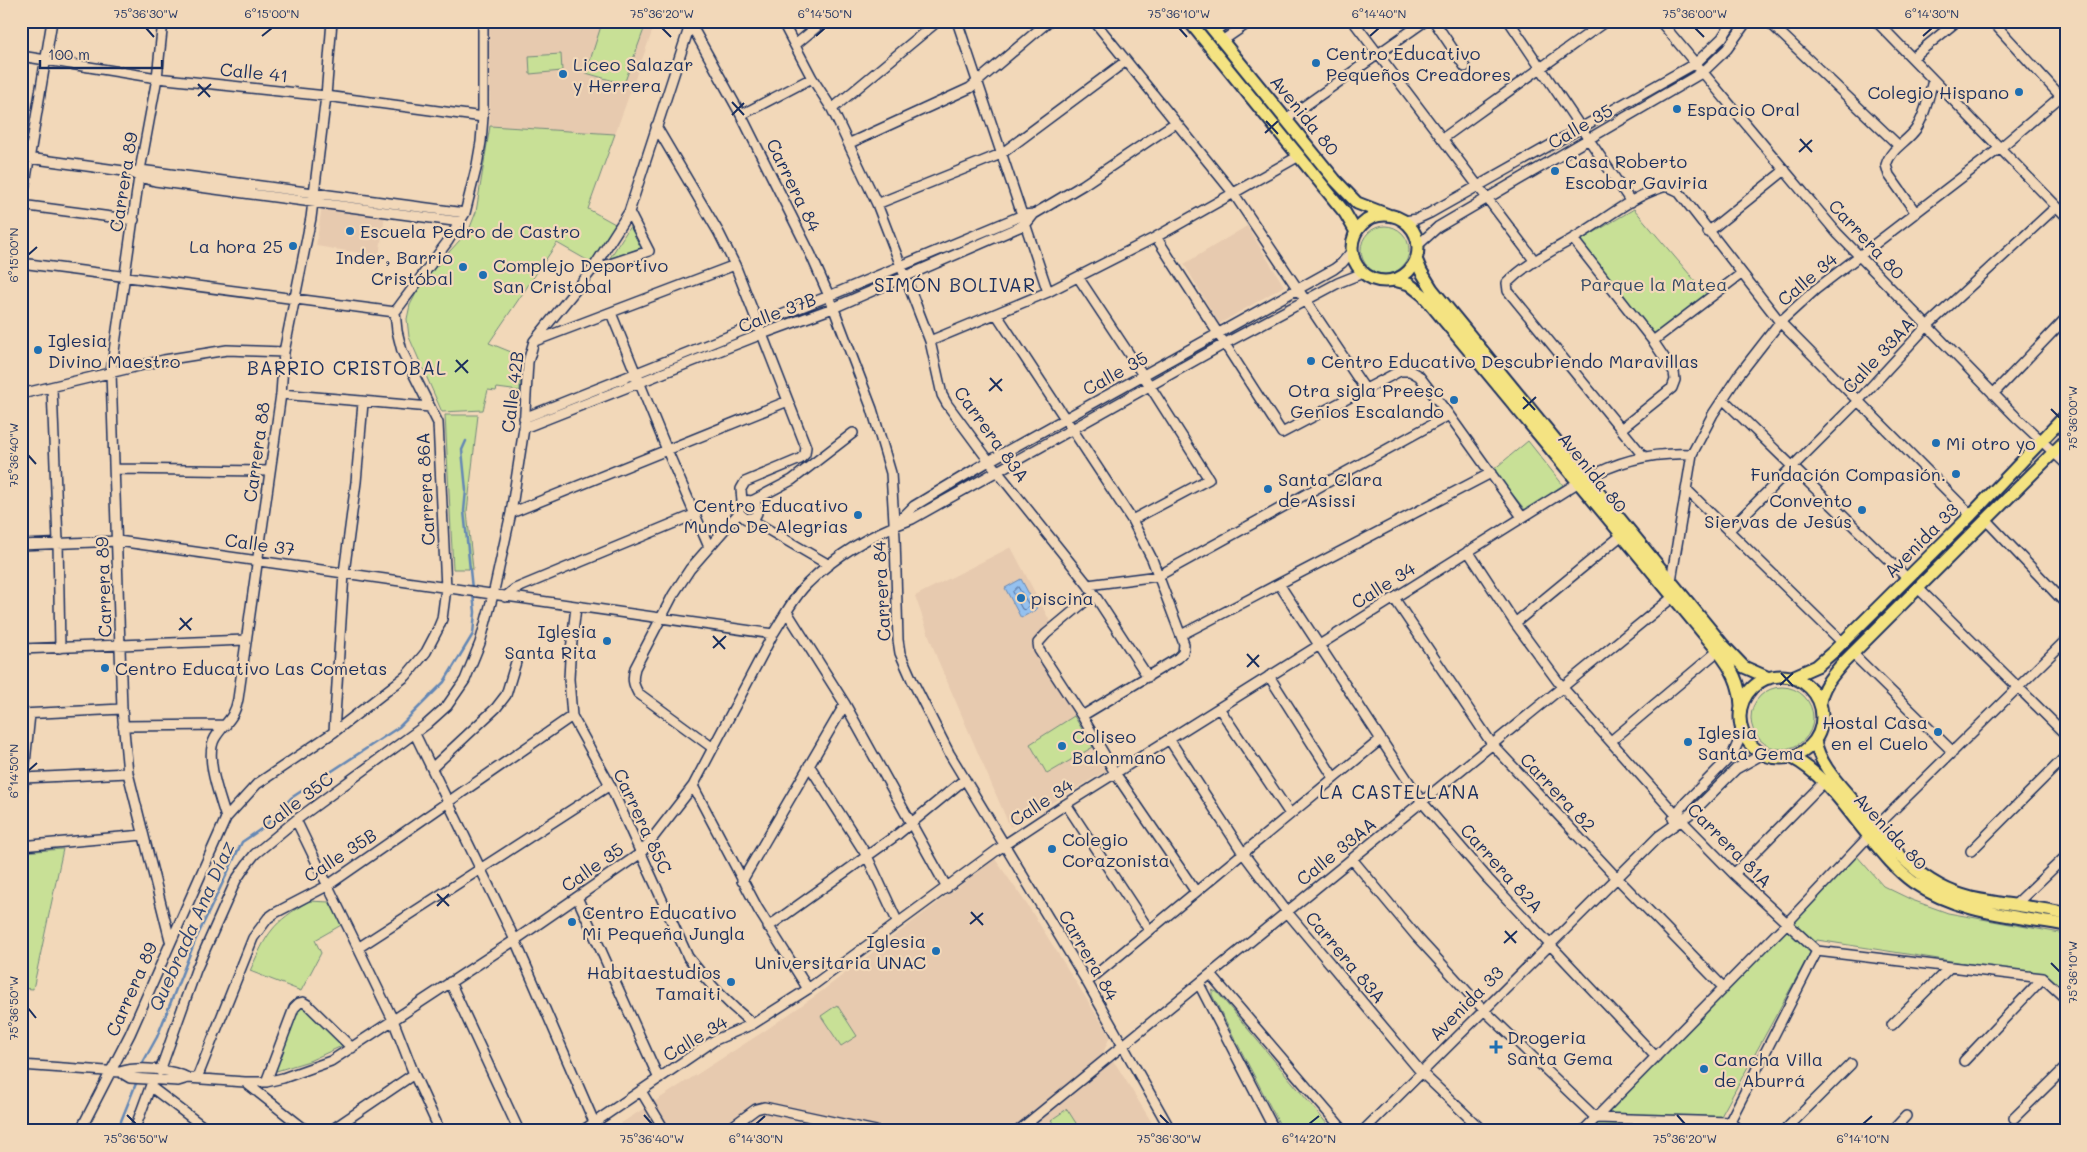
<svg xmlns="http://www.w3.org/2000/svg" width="2087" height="1152" font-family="Mali,sans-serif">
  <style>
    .built { fill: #e7caaf }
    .green { fill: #c8e096; stroke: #72887a }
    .water { fill: #95c1ef; stroke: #6487b5 }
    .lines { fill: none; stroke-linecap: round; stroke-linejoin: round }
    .shore { stroke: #4c6998; stroke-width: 1 }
    .stream { stroke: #6487b5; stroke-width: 2.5 }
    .minor-casing { stroke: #1b2f5e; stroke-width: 12 }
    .major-casing { stroke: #1b2f5e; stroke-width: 15 }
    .minor { stroke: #f2d8b9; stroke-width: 9 }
    .major { stroke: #f4e382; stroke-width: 11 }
    .ticks { fill: none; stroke: #1b2f5e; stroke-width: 2 }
    .poi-dot { fill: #1f6fb2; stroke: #f2d8b9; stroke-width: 2 }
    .labels { text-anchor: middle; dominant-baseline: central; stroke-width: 4.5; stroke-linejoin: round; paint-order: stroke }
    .poi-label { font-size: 18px; fill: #1b2f5e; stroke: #f2d8b9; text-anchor: start }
    .street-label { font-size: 18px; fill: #1b2f5e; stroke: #f2d8b9 }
    .park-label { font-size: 18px; fill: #354a66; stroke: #f2d8b9 }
    .neighbourhood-label { font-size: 19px; letter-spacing: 1px; fill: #1b2f5e; stroke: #f2d8b9 }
    .water-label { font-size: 19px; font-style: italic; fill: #2d4574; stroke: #f2d8b9 }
    .neatline { fill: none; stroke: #1b2f5e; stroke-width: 2 }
    .ticks-label { font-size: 12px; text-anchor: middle; fill: #1b2f5e }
  </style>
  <rect width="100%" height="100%" fill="#f2d8b9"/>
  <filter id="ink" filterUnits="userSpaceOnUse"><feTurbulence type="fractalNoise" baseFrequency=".02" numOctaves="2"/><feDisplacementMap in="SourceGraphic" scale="10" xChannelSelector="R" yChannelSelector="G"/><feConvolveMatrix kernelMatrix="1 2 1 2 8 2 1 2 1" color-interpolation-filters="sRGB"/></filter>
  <g filter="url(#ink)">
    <path class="built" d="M489 21H656L615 134 490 126Z
      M322 206 385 215 379 256 316 246Z
      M1247 226 1284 286 1219 324 1184 264Z
      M1011 547 1052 625 1031 643 1109 769 1010 827 937 658 915 596Z
      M995 859 1028 906 1110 1036 1103 1054 1110 1062 1113 1061 1117 1066 1157 1131H609L766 1030 818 994Z"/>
    <path class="green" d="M641 21H647L624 84 586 73 602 23 635 26Z
      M561 54 562 71 530 74 529 56Z
      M490 126 615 134 588 209 617 225 592 263 557 243 489 343 521 356 520 391 497 388 496 391 488 390 483 410 442 412 409 337 407 319 410 305 422 282 469 230 476 212Z
      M1634 209 1708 296 1654 338 1578 242Z
      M632 223 645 246 608 261Z
      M1361 250a24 24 0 1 1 48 0a24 24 0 1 1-48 0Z
      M445 415H478L467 512 473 569H453Z
      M1528 441 1563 485 1526 511 1493 470Z
      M1751 718a31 31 0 1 1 62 0a31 31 0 1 1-62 0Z
      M1074 716 1093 747 1047 774 1030 744Z
      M63 849 33 989 21 988 22 852Z
      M1856 855 1883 886 1912 900 1948 913 2066 934V995L2041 975 1817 940 1713 1131H1590L1783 928Z
      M309 901 329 902 343 924 315 940 321 953 301 991 250 971C267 933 272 923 309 901Z
      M1212 990 1217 992 1333 1131H1283L1212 995Z
      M837 1005 857 1036 841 1046 821 1016Z
      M298 1006H303L344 1045 309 1061 273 1072Z
      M1067 1109 1081 1131H1059L1051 1120Z"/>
    <path class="water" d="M1021 579 1037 609 1021 618 1005 588Z"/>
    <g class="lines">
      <path class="shore" d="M1018 587 1029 605 1025 610 1022 609 1013 592Z"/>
      <path class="stream" d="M466 441 462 450 466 490 464 511 472 589
        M141 1066 157 1037 195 941 242 842 264 827 291 798 399 727 444 682 473 634 475 612 473 594
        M117 1131 137 1081"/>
      <g class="minor-casing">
        <path id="minor" d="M163 21 157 78 140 170 111 372 122 709 128 773 170 940
          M689 21 741 115 811 255 829 296 872 409 891 473 895 538 898 640 900 653 912 680 949 753 1087 982 1171 1131
          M782 21 812 78 832 109 877 204 930 341 942 395 947 404 989 461 1088 585 1148 677
          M957 21 1048 292
          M1094 21 1234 194 1365 389
          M1353 21 1534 260
          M1434 21 1465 67
          M1509 21 1631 202
          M1660 21 1837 233 2017 418 2066 464
          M1768 21 1898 145
          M1876 21 2066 216
          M1992 21 2066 102
          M1214 31 1230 21
          M1222 41 1251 21
          M795 45 824 21
          M21 56 157 78 326 96 483 117
          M1912 58 1957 21
          M832 109 938 21
          M741 115 812 78
          M1286 119 1425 21
          M656 126 719 233 735 265 806 447 805 454 800 459 745 482 741 489 742 502
          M1442 139 1606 21
          M850 143 970 88 1049 21
          M21 157 131 172 139 177 155 181 461 222
          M136 171 140 170 465 213
          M877 204 1001 154 1126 61
          M21 205 134 220
          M21 208 52 21
          M1916 213 1889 175 1886 165C1891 148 1907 142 1916 129 1925 115 1929 96 1933 80
          M1404 221 1417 219 1430 213 1696 63 1722 38 1733 21
          M1708 232 1785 170
          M1156 237 1282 433 1400 371H1410L1419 376 1449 415 1522 517
          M1573 239 1653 341 1674 372 1675 380 1672 388 1621 429
          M1418 245 1438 227 1703 72 1727 49 1747 21
          M21 263 395 312
          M592 270 649 251 629 212
          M1078 277 1141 372 1209 479 1132 520
          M611 313 667 450 709 547
          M997 315 1132 520 1152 559 1184 644 1183 653 1178 658 1082 716
          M535 341 735 265
          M930 341 1048 292 1156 237 1299 156
          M1653 341 1741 274
          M52 388 58 542 60 648
          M21 394 164 360 227 350 284 352
          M281 394 430 407
          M1993 394 2066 318
          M1723 399 1907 578
          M524 418 829 296 1023 215 1034 214
          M524 428 762 334 833 308 1026 224 1034 214 1083 185 1175 123
          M1644 457 1508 291 1507 283C1527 263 1550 252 1574 238 1602 222 1629 198 1660 188 1667 185 1672 188 1678 191L1780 322 1971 515
          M116 469 270 471
          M1586 479C1619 460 1654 452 1692 454
          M1686 489 1843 643
          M752 501 756 504 757 513 755 517 746 519 739 513C739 504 743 499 752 501L792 480 853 433
          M511 513 788 401
          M750 519 829 565
          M1986 520 2066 604
          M896 524 914 506 989 461 1334 269 1342 263 1352 251
          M1728 531 1858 401 1927 326 2056 207
          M21 545 118 541 773 634
          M1468 551 1515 623 1562 687 1678 817 1734 874 1817 951 2043 978 2066 999
          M1671 581 1692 454 1713 414 1738 376 1780 322 1815 290 2000 148 2066 92
          M1279 584 1422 802 1488 879 1656 1057
          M1088 585 1158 576 1449 415
          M1918 588 2066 735
          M1094 594 1046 634 1038 643 1039 650 1082 716 1115 773 1196 892
          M505 597 515 589 696 514
          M1394 598 1492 744 1616 877 1724 988
          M576 607 570 659 569 679 572 716 610 785 688 957C707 982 728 1004 753 1024
          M787 612 845 704 947 888
          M1515 623 1622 535
          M1181 635 1491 473
          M21 649 245 640
          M1852 653 1953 752
          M1269 676 1334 778
          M1219 708 1290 814
          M21 714 122 709
          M123 726 226 725
          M334 732 344 573 356 482 363 403
          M415 734 515 940 594 1122
          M1169 739 1243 853 1287 912 1421 1072 1483 1131
          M1611 741 1718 651
          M713 748 638 693C633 684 632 679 635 668L673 595 690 569 739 513
          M809 765 867 856 898 923
          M432 768 496 708 506 695 516 662
          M24 778 128 773
          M693 786 758 909 808 989
          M21 802 30 714
          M1066 804 1149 930
          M226 818C220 797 204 757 215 738 225 722 234 720 238 699L281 394 284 352 311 218 326 96 332 21
          M1673 819 1686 802 1733 754 1740 738 1741 728
          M296 820 393 1020 414 1074 440 1131
          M1875 828 2066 640
          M21 846 143 835
          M1971 851 2066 756
          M1352 859 1417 937 1484 1010 1596 1118 1730 1122 1740 1131
          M1734 874 1824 782
          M742 881 845 704
          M577 897 659 1079
          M2015 905 2066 856
          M768 927 898 834 965 779
          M358 948 610 785
          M1211 975 1344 1131
          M450 982 519 1131
          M1087 982 1380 740
          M1199 984 1275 1131
          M1892 1025 1950 967
          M1964 1061 2043 978
          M21 1065 120 1072C138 1066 172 1069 188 1078
          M160 1071 196 970 236 880 247 864 255 854 296 820 427 724 447 706 465 680 480 643 493 595 511 513 524 428 528 362 534 341 592 270 629 212 691 22
          M120 1072 130 1078 178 1081 188 1078 245 1082H266L283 1078 331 1061 515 940 641 853 693 786 773 634C784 617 794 596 808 583 837 554 874 533 912 519L1224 344 1338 283 1363 273
          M197 1078 253 938 268 918 275 913 327 886 572 716
          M245 1082 307 1131
          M266 1082 294 1008 299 1003 303 1002 308 1005 352 1048
          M151 1087 209 1131
          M641 1091 665 1131
          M2014 1118 2066 1067
          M80 1131 130 1034 226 818 257 784 334 732 406 676 426 652 437 631 442 619 446 588 438 423 402 351 397 331 395 312 448 241 465 213 477 165 481 142 483 117V21
          M134 1131 152 1082
          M330 1131 414 1074
          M582 1131 715 1040 753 1024 808 989 1004 845 1066 804 1579 482
          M726 1131 756 1109 764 1107 876 1131
          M1018 1131 1673 597
          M1363 1131 1659 836 1694 811 1736 769 1763 754
          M1583 1131 1787 923 1869 836
          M1725 1131 1817 951
          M1784 1131 1851 1064
          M1892 1131 1906 1116"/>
      </g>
      <g class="major-casing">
        <path id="major" d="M1189 21 1345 213 1356 232
          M1206 21 1335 180 1357 203 1388 215
          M1352 248a33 33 0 1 1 66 0a33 33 0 1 1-66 0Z
          M1416 259 1421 271 1432 289 1723 645 1744 667 1769 678
          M1394 280 1409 284 1423 295 1718 651C1732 669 1740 683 1741 706
          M1740 717a41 41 0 1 1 82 0a41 41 0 1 1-82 0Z
          M1792 677 1817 666 1833 652 1971 515 2066 415
          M1820 702C1823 685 1833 675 1843 663L2066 440
          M1815 740C1819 765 1840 785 1856 804 1887 843 1919 886 1972 898 2003 905 2035 906 2066 914
          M1791 757C1824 774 1845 807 1868 835 1881 851 1896 870 1913 882 1957 913 2014 916 2066 925"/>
      </g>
      <use href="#minor" class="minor"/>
      <use href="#major" class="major"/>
    </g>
  </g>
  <path class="ticks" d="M146 28 154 37M662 28 671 37M1179 28 1187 37M1695 28 1704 37M262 36 272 28M816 36 825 28M1370 36 1379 28M1923 36 1932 28M198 84 210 97M198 96 211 84M732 102 744 115M732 115 744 103M1266 121 1278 134M1265 133 1278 121M1800 139 1812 152M1799 152 1812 140M28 255 37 247M456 360 468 373M455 372 468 360M990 378 1002 391M989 391 1002 379M1523 397 1535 410M1523 409 1536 397M2051 409 2060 418M28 455 36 464M180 618 191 630M179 630 192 618M713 636 725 649M713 648 726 636M1247 654 1259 667M1247 667 1259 655M1781 673 1793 686M1780 685 1793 673M28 771 37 763M437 894 449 906M437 906 449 894M971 912 983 925M970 924 983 913M1505 931 1516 943M1504 943 1517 931M2051 963 2060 972M28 1008 36 1018M127 1115 136 1124M644 1115 652 1124M1160 1115 1169 1124M1677 1115 1685 1124M756 1124 765 1116M1309 1124 1319 1116M1863 1124 1872 1116"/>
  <g class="poi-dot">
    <circle cx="1316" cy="63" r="5"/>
    <circle cx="563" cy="74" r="5"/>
    <circle cx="2019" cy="92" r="5"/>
    <circle cx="1677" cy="109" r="5"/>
    <circle cx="1555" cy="171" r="5"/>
    <circle cx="350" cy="231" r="5"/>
    <circle cx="293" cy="246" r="5"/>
    <circle cx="463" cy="267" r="5"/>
    <circle cx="483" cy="275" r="5"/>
    <circle cx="38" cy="350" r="5"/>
    <circle cx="1311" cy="361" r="5"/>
    <circle cx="1454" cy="400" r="5"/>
    <circle cx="1936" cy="443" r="5"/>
    <circle cx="1956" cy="474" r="5"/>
    <circle cx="1268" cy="489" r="5"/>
    <circle cx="1862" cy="510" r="5"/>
    <circle cx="858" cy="515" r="5"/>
    <circle cx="1021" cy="598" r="5"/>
    <circle cx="607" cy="641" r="5"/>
    <circle cx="105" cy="668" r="5"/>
    <circle cx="1938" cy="732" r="5"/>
    <circle cx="1688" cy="742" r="5"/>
    <circle cx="1062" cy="746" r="5"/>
    <circle cx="1052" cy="849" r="5"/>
    <circle cx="572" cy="922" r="5"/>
    <circle cx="936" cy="951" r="5"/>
    <circle cx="731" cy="982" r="5"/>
    <path d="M1493.5 1039.5h5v5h5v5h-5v5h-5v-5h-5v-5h5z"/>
    <circle cx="1704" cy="1069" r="5"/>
  </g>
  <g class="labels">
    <g class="poi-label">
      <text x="1326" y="53">Centro Educativo<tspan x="1326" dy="21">Pequeños Creadores</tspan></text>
      <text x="573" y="64">Liceo Salazar<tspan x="573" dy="21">y Herrera</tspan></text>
      <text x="2009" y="92" text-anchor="end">Colegio Hispano</text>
      <text x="1687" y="109">Espacio Oral</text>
      <text x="1565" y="161">Casa Roberto<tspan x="1565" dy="21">Escobar Gaviria</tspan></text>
      <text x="360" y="231">Escuela Pedro de Castro</text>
      <text x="283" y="246" text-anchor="end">La hora 25</text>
      <text x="453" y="257" text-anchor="end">Inder, Barrio<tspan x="453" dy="21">Cristóbal</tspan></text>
      <text x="493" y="265">Complejo Deportivo<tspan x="493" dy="21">San Cristobal</tspan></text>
      <text x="48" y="340">Iglesia<tspan x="48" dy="21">Divino Maestro</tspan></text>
      <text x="1321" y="361">Centro Educativo Descubriendo Maravillas</text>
      <text x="1444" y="390" text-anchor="end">Otra sigla Preesc<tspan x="1444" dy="21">Genios Escalando</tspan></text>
      <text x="1946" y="443">Mi otro yo</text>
      <text x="1946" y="474" text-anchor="end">Fundación Compasión.</text>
      <text x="1278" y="479">Santa Clara<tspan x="1278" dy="21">de Asissi</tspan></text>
      <text x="1852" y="500" text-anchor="end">Convento<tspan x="1852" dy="21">Siervas de Jesús</tspan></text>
      <text x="848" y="505" text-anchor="end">Centro Educativo<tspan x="848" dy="21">Mundo De Alegrias</tspan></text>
      <text x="1031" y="598">piscina</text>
      <text x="597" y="631" text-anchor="end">Iglesia<tspan x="597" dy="21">Santa Rita</tspan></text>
      <text x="115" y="668">Centro Educativo Las Cometas</text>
      <text x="1928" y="722" text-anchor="end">Hostal Casa<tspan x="1928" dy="21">en el Cuelo</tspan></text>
      <text x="1698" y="732">Iglesia<tspan x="1698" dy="21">Santa Gema</tspan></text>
      <text x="1072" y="736">Coliseo<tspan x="1072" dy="21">Balonmano</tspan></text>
      <text x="1062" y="839">Colegio<tspan x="1062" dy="21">Corazonista</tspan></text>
      <text x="582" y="912">Centro Educativo<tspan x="582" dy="21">Mi Pequeña Jungla</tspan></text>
      <text x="926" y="941" text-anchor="end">Iglesia<tspan x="926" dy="21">Universitaria UNAC</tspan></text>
      <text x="721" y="972" text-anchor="end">Habitaestudios<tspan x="721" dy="21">Tamaiti</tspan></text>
      <text x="1507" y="1037">Drogeria<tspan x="1507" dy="21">Santa Gema</tspan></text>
      <text x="1714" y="1059">Cancha Villa<tspan x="1714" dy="21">de Aburrá</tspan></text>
    </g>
    <g class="street-label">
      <text transform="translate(254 72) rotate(6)">Calle 41</text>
      <text transform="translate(1305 115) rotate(51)">Avenida 80</text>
      <text transform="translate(1580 126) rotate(-30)">Calle 35</text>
      <text transform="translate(123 182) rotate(-81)">Carrera 89</text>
      <text transform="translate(794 185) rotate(64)">Carrera 84</text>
      <text transform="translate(1867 239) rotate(47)">Carrera 80</text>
      <text transform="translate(1807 279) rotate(-40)">Calle 34</text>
      <text transform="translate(777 312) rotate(-21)">Calle 37B</text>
      <text transform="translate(1878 355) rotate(-47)">Calle 33AA</text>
      <text transform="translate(1115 373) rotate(-29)">Calle 35</text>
      <text transform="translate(512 392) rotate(-83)">Calle 42B</text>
      <text transform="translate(992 434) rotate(54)">Carrera 83A</text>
      <text transform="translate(256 452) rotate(-82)">Carrera 88</text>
      <text transform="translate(1593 472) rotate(51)">Avenida 80</text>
      <text transform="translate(425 489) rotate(-93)">Carrera 86A</text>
      <text transform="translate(1921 540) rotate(-45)">Avenida 33</text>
      <text transform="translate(260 544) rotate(8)">Calle 37</text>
      <text transform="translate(1383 585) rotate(-32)">Calle 34</text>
      <text transform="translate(103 587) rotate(-92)">Carrera 89</text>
      <text transform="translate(881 591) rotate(-93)">Carrera 84</text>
      <text transform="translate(1558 792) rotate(47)">Carrera 82</text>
      <text transform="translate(297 801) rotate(-37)">Calle 35C</text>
      <text transform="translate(1041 802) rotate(-33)">Calle 34</text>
      <text transform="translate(643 821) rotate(65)">Carrera 85C</text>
      <text transform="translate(1891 831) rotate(47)">Avenida 80</text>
      <text transform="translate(1730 845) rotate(45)">Carrera 81A</text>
      <text transform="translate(1336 851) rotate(-39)">Calle 33AA</text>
      <text transform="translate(340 855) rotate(-33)">Calle 35B</text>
      <text transform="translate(592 867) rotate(-35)">Calle 35</text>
      <text transform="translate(1502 868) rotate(48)">Carrera 82A</text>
      <text transform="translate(1089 955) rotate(60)">Carrera 84</text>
      <text transform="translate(1346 957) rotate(50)">Carrera 83A</text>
      <text transform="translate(131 989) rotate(-66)">Carrera 89</text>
      <text transform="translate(1466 1003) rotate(-45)">Avenida 33</text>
      <text transform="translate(695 1038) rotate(-31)">Calle 34</text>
    </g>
    <g class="park-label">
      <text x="1654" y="284">Parque la Matea</text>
    </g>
    <g class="neighbourhood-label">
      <text x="955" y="284">SIMÓN BOLIVAR</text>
      <text x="347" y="367">BARRIO CRISTOBAL</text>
      <text x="1400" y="791">LA CASTELLANA</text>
    </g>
    <g class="water-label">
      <text transform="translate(191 926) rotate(-66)">Quebrada Ana Díaz</text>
    </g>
  </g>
  <rect width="2087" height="1152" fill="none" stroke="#f2d8b9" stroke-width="55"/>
  <path d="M40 60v8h122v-8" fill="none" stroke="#1b2f5e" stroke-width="2.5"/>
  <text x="48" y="60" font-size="15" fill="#1b2f5e" stroke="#f2d8b9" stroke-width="4" paint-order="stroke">100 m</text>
  <rect x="28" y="28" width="2032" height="1096" class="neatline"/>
  <g class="ticks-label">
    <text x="146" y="18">75°36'30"W</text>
    <text x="272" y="18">6°15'00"N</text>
    <text x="662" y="18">75°36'20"W</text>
    <text x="825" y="18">6°14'50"N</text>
    <text x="1179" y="18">75°36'10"W</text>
    <text x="1379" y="18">6°14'40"N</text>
    <text x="1695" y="18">75°36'00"W</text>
    <text x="1932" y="18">6°14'30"N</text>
    <text transform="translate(14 255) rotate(-90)" y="4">6°15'00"N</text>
    <text transform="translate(2073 418) rotate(-90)" y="4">75°36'00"W</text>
    <text transform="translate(14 455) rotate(-90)" y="4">75°36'40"W</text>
    <text transform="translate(14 771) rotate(-90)" y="4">6°14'50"N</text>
    <text transform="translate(2073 972) rotate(-90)" y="4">75°36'10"W</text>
    <text transform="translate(14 1008) rotate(-90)" y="4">75°36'50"W</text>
    <text x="136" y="1143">75°36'50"W</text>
    <text x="652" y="1143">75°36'40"W</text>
    <text x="756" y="1143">6°14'30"N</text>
    <text x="1169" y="1143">75°36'30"W</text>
    <text x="1309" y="1143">6°14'20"N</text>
    <text x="1685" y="1143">75°36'20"W</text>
    <text x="1863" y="1143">6°14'10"N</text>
  </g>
</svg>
